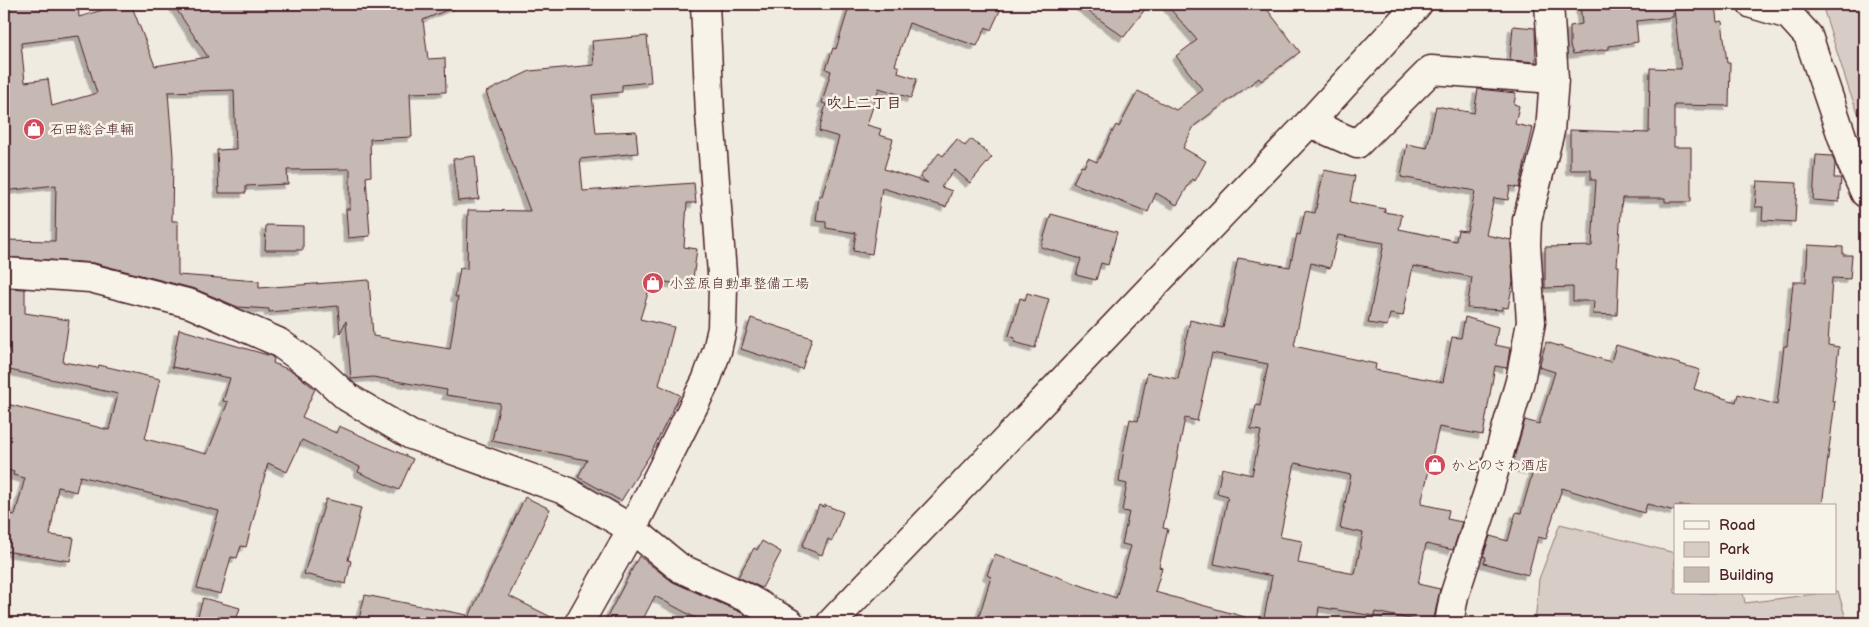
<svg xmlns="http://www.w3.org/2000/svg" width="1869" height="627" font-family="'Balsamiq Sans','Klee One',sans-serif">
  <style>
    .green { fill: #d8cdc6; stroke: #917678 }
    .building { fill: #c6b8b3; stroke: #4a1f2b; fill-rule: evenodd; filter: url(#shadow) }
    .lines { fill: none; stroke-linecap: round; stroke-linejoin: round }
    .minor-casing { stroke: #4a1f2b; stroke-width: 31 }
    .minor { stroke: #f7f3e8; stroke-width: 28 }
    .labels { text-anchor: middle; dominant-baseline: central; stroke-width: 5; stroke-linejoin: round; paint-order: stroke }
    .poi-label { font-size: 14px; fill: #4a1f2b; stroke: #f7f3e8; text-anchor: start }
    .neighbourhood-label { font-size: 15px; font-weight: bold; fill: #4a1f2b; stroke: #f7f3e8 }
  </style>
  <defs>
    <filter id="shadow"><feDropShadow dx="-4.5" dy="4.5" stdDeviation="0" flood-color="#0004"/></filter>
  </defs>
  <rect width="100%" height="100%" fill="#f0ebe0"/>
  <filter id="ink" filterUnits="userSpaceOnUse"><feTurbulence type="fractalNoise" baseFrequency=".02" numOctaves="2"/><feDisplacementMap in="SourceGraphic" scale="10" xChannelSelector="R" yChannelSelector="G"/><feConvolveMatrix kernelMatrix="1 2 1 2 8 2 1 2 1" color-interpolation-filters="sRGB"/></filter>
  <g filter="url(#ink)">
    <path class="green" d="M1817 4H1865V130L1850 93 1823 8Z
      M1560 524 1675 553V593H1743L1745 603 1838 591 1847 623H1535L1539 579Z"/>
    <path class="building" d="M4 4H78L79 17 122 4H131L155 66 208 57 173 4H461L423 20 428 59 445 58 446 92 410 93 412 137 370 139 371 176 366 177 370 236 348 238 346 209H350V169L287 170 288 184 246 186V193H219L217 150 236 149 234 90 168 92 173 156 172 221H178V275L259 281V288L369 280 373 336 450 349 458 297H455L460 268 467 269 468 210 530 211 486 92 530 71 594 65 592 41 647 36 651 82 622 85V92L592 95 596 133 636 131 638 153 580 159 583 191 694 183 696 203H687L684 247 697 249 692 286 652 280 640 319 674 327 659 385 680 395 651 453 621 501 578 477 587 460 492 441 500 403 446 395 447 390 373 377 351 379 346 321 340 333 338 306 269 312V309L238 307 195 289 94 263 4 257V240L55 241 56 185 4 191ZM79 36 97 93 52 106 48 79 25 82 21 43Z
      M850 4H1003L991 30 986 27 977 46 909 23 895 65 899 67 898 73 917 79 911 98 879 88 867 125 881 129 879 135 893 139 884 169 928 183 920 177 939 153 943 156 957 139 965 146 971 139 992 157 970 183 955 170 941 187 952 191 946 207 882 188 872 254 853 251 856 233 826 228V222L816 221 819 196H822L839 137 819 131 826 104 822 103 831 71 826 69 833 48 836 49Z
      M1078 4H1149L1124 37Z
      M1166 4H1263L1300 52 1261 81 1259 78 1194 126 1183 148 1206 161 1195 181 1192 179 1177 205 1156 193 1148 212 1073 183 1081 166 1084 167 1088 158 1097 162 1116 125 1119 127 1138 91 1176 110 1203 90 1176 56 1197 40Z
      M1580 4H1673V17L1636 21 1638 42 1609 46V49L1573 54 1570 46V26L1582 24Z
      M1715 4 1717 22 1722 21 1727 63H1730L1729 106 1674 105V147H1691V202H1665V198H1622L1617 266H1619L1617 315 1593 314 1594 301H1573V287L1545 288V247L1592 246 1596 180H1591V170H1570V130L1649 133 1650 68 1681 69 1674 9Z
      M1513 26 1535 28 1536 62 1510 60Z
      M1478 89 1516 93 1514 104 1519 106 1515 124 1533 128 1519 188 1510 186 1508 200 1494 198 1486 235 1511 240 1513 282 1508 308 1502 307V310L1467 308 1472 277 1413 266 1403 316 1390 314 1387 326 1368 323 1384 243 1338 235 1330 268 1311 263 1294 346 1376 364 1375 370 1443 382 1452 337 1461 338 1465 317 1498 327 1495 345 1510 348 1507 368 1495 366 1483 435 1439 427 1421 504 1449 510 1447 519 1462 522 1453 550 1426 544 1418 584 1440 589 1434 618H1431L1430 623 1375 612 1374 616 1319 607 1317 623H1263L1272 576 1214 564 1228 496 1217 493 1222 468 1252 475 1261 431 1251 429 1256 405 1260 406 1268 364 1212 353 1197 421 1185 418 1163 528 1168 529 1159 567 1162 568 1155 592 1245 617 1244 623H977L991 577 987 575 995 554 1116 598 1131 546 1122 544 1129 512 1122 511 1127 484 1119 482 1124 449 1130 419 1138 421 1147 373 1178 379 1190 320 1223 328 1238 258 1290 267 1297 234 1300 235 1305 211 1315 213 1324 170 1355 176 1350 202 1385 209 1384 212 1402 215 1399 229 1456 241 1458 230 1467 231 1475 191 1401 177 1407 144 1427 148 1436 106 1474 113ZM1295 463 1351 475 1340 528 1363 533 1355 574 1298 563 1302 541 1280 537Z
      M1816 155 1832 156 1835 163 1834 178H1841L1839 202 1813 200Z
      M475 156 479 199 458 201 453 159Z
      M1757 181 1797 183 1795 222 1762 220 1763 207H1755Z
      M1051 214 1117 232 1108 265 1101 263 1096 280 1076 275 1081 259 1041 247Z
      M266 225 303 226V250H265Z
      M1808 245 1843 247V255H1852L1850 279 1832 278 1828 345 1839 347 1832 401H1835L1822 506H1675V511L1647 504 1644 513 1562 488 1546 539 1538 537 1528 575 1484 563 1486 557 1483 556 1490 536 1508 541 1516 512 1521 513 1533 471 1512 465 1525 420 1539 424 1555 372 1539 367 1546 342 1611 362 1616 345 1700 370 1694 389 1736 402 1738 394 1777 405 1784 346H1787L1793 282H1806Z
      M4 288 25 289V313L69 320 63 362 98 368 99 365 160 379 145 439 207 454 228 402 223 401 230 378 172 367 179 329 271 356 274 359 273 363 294 372 315 389 302 417 336 433 339 426 413 459 399 490 358 472 360 467 302 440 287 472 268 463 246 547 241 546 237 558 231 557 221 594 197 588 219 511 80 476 76 492 58 487 50 535 74 538 70 561 4 551V513L15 515 25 478 13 475 14 472 4 469V420L7 404 109 430 118 394 5 369 9 345H4Z
      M1027 293 1049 299 1035 348 1014 342 1015 338 1009 336 1020 298 1025 300Z
      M751 318 812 338 802 369 741 349Z
      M525 497 550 509 509 596 563 623H466Z
      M326 499 361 508 348 560 351 561 346 584 304 574Z
      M819 505 824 507 825 505 843 512 832 541 828 539 822 555 802 547Z
      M762 541 781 552 762 588 738 577 754 548 757 550Z
      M639 556 673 582 740 612 759 623H705L655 596 641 623H604Z
      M365 595 467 615 466 623H358Z
      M203 598 240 608 235 623H196Z"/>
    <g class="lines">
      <g class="minor-casing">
        <path id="minor" d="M1752 4 1789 15 1808 36 1850 160 1865 193
          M1309 123 1357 144 1431 70 1554 79
          M4 272 90 278 191 304 278 342 320 372 347 397 411 435 564 490 632 529 680 568 747 598 790 623
          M579 623 632 529 706 381 717 351 722 328 723 287 710 115 705 4
          M831 623 1309 123 1418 4
          M1449 623 1454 596 1489 489 1520 381 1531 322 1526 245 1527 220 1550 131 1554 79 1549 4"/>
      </g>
      <use href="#minor" class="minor"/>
    </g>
  </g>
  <defs>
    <g id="shop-disc" transform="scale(1.125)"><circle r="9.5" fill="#d1495b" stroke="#f7f3e8"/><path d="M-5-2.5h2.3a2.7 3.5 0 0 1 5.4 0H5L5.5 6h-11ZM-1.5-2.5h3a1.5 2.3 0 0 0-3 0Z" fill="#fff"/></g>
  </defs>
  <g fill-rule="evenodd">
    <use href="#shop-disc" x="34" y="129"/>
    <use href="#shop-disc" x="653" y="283"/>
    <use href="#shop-disc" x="1435" y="465"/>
  </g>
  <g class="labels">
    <g class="poi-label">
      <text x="50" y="129">石田総合車輛</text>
      <text x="669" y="283">小笠原自動車整備工場</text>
      <text x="1451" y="465">かどのさわ酒店</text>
    </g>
    <g class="neighbourhood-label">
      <text x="864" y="103">吹上二丁目</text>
    </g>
  </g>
  <rect width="1869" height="627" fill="none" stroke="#f7f3e8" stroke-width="20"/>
  <rect x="10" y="10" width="1849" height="607" fill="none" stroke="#4a1f2b" stroke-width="2" filter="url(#ink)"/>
  <rect x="1674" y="504" width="162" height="90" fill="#f7f3e8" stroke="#b29e9c"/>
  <rect x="1684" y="521" width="25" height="8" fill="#f7f3e8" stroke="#b29e9c"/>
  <text x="1719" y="530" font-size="15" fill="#4a1f2b">Road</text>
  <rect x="1684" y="542" width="25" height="15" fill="#d8cdc6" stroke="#b29e9c"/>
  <text x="1719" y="554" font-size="15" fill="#4a1f2b">Park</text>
  <rect x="1684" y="567" width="25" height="15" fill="#c6b8b3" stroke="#b29e9c"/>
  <text x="1719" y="580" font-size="15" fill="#4a1f2b">Building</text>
</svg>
